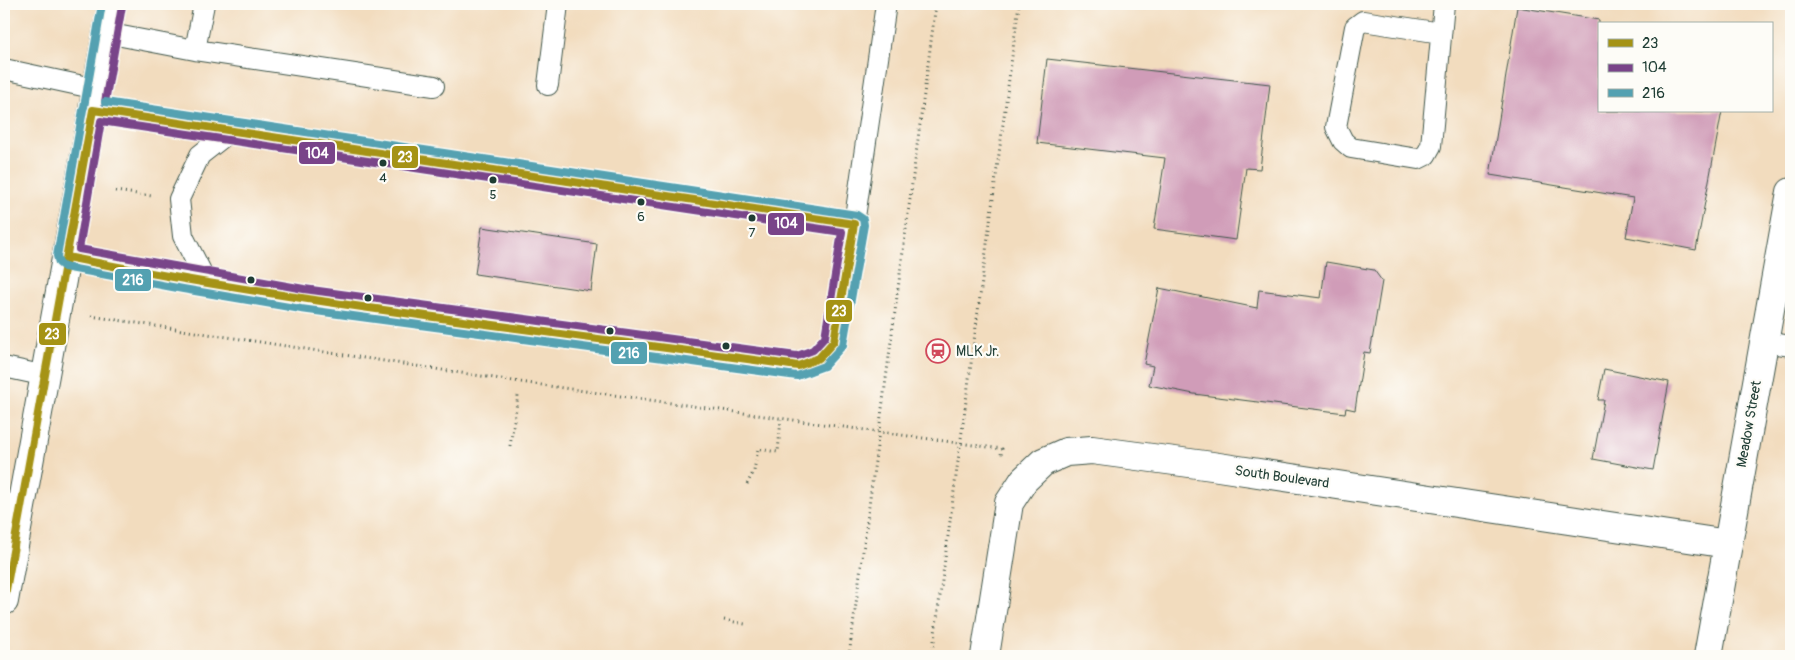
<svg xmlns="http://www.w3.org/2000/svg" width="1795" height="660" font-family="Pangolin,sans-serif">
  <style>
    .building { fill: #d09cb8 }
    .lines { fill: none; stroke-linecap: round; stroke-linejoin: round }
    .service-casing { stroke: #3f5549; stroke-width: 22 }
    .minor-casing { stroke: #3f5549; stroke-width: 30 }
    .path { stroke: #3f5549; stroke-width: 3; stroke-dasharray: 1 4; stroke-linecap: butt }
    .service { stroke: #fff; stroke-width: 20 }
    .minor { stroke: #fff; stroke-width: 28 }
    .bus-1-casing { stroke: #fdfcf7; stroke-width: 11 }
    .bus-2-casing { stroke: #fdfcf7; stroke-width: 11 }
    .bus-3-casing { stroke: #fdfcf7; stroke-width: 11 }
    .bus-1 { stroke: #a59315; stroke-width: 8 }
    .bus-2 { stroke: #794489; stroke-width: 8 }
    .bus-3 { stroke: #54a1b1; stroke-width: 8 }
    .bus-dot { fill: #1f3d34; stroke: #fdfcf7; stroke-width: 2 }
    .labels { text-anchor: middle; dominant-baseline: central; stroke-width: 4.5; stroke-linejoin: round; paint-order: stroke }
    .bus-label { font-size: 13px; fill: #1f3d34; stroke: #fdfcf7 }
    .poi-label { font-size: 14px; fill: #1f3d34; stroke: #fdfcf7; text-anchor: start }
    .street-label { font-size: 14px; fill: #1f3d34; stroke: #fdfcf7 }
    .line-badge { stroke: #fdfcf7; stroke-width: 2 }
    .badge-label { font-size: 14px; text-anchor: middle; font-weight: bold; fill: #fff }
  </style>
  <rect width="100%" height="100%" fill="#fdfcf7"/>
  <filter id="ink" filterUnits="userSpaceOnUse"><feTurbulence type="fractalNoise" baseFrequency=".02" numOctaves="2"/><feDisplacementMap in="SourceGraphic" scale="10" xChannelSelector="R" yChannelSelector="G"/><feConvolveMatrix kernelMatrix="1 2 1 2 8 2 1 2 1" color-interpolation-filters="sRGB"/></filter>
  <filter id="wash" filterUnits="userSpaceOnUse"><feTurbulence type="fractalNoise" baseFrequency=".0096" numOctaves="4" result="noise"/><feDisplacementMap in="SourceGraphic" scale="20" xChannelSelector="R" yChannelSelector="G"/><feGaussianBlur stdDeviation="1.12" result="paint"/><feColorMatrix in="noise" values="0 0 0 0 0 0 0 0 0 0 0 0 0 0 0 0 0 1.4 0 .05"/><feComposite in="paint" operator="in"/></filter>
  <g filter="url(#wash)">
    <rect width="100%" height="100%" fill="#f2dcbe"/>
    <g id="blocks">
      <path class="building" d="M1517 7 1599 20V111H1722L1696 250 1626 237 1633 198 1490 175Z
        M1047 59 1270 84 1260 169 1246 168 1236 240 1154 229 1165 158 1037 143Z
        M482 227 597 244 591 291 475 274Z
        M1326 262 1374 270 1382 281 1370 353 1364 352 1355 410 1346 408 1345 413 1194 394 1149 385 1153 366 1144 364 1159 288 1257 308 1259 290 1321 298Z
        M1604 369 1669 382 1653 470 1593 459 1604 400H1598Z"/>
    </g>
  </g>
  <g filter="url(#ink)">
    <use href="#blocks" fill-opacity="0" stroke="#3f5549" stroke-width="1"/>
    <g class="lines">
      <g class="service-casing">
        <path id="service" d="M106 33 195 50 434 86
          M1441 33 1363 21 1355 27 1336 127 1343 141 1351 148 1418 159 1426 155 1431 146 1444 4
          M195 50 204 4
          M4 69 97 89
          M548 85 558 4
          M93 110 854 224
          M67 257C223 290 381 311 540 330 626 340 712 354 798 366L819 358 834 341 854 224 886 4
          M208 285 183 236 179 199 200 155 232 130
          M1764 342 1791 346
          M4 367 46 376"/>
      </g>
      <g class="minor-casing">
        <path id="minor" d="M4 601 112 4
          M985 656 1009 503 1024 480 1043 462 1066 452 1092 450 1212 466 1728 544
          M1708 656 1791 192"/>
      </g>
      <path class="path" d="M115 191 152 196
        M91 316 520 382 1002 449 1001 455
        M510 446 518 396
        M747 484 754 471 758 449 778 452 781 419
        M724 620 745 624
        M849 656 936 4
        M932 656 1019 4"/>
      <use href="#service" class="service"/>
      <use href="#minor" class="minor"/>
      <g class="bus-1-casing">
        <path id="bus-1" d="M4 601 93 110 854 224 834 341 819 358 798 366C554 331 309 306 67 257"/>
      </g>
      <g class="bus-2-casing">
        <path id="bus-2" d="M105 102 122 6
          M101 121 842 232 825 337 813 350 797 356 304 289 79 249Z"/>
      </g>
      <g class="bus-3-casing">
        <path id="bus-3" d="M84 107 102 4
          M83 110 57 256 59 263 64 267 183 289 301 309 797 376 824 366 843 345 864 225 863 219 857 215 105 102"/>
      </g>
      <use href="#bus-1" class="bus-1"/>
      <use href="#bus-2" class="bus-2"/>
      <use href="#bus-3" class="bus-3"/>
    </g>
  </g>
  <defs>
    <g id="station-ring" transform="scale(1.25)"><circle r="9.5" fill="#fdfcf7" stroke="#d1495b" stroke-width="1.5"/><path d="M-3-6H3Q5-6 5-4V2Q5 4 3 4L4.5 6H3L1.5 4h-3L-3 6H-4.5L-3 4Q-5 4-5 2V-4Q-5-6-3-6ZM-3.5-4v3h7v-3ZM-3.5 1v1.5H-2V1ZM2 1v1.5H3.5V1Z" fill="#d1495b"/></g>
  </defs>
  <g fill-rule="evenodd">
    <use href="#station-ring" x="938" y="351"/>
  </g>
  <g class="bus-dot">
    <circle cx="383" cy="163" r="4.5"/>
    <circle cx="493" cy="180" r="4.5"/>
    <circle cx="641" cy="202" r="4.5"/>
    <circle cx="752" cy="218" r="4.5"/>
    <circle cx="251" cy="280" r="4.5"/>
    <circle cx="368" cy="298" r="4.5"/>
    <circle cx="610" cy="331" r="4.5"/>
    <circle cx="726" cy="346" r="4.5"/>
  </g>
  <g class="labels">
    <g class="bus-label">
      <text x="383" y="178">4</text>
      <text x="493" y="195">5</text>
      <text x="641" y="217">6</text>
      <text x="752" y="233">7</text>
    </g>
    <g class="poi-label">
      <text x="956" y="351">MLK Jr.</text>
    </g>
    <g class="street-label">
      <text transform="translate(1749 424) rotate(-80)">Meadow Street</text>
      <text transform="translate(1282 477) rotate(8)">South Boulevard</text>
    </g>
  </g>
  <g class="line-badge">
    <rect x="298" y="141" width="38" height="24" rx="5" fill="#794489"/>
    <rect x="391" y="145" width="28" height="24" rx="5" fill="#a59315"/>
    <rect x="767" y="212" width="38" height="24" rx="5" fill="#794489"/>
    <rect x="114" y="268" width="38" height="24" rx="5" fill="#54a1b1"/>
    <rect x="825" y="299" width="28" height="24" rx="5" fill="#a59315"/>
    <rect x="38" y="322" width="29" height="24" rx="5" fill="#a59315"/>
    <rect x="610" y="341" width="38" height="24" rx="5" fill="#54a1b1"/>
  </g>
  <g class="badge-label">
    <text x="317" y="158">104</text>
    <text x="405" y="162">23</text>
    <text x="786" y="228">104</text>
    <text x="133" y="285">216</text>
    <text x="839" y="316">23</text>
    <text x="52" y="339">23</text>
    <text x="629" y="358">216</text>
  </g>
  <rect width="1795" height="660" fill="none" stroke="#fdfcf7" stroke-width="20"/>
  <rect x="1598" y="22" width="175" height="90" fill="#fdfcf7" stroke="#a4b0a9"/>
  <rect x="1608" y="39" width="25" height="8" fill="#a59315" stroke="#a4b0a9"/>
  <text x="1642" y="48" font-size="15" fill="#1f3d34">23</text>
  <rect x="1608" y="64" width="25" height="8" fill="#794489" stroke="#a4b0a9"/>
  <text x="1642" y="72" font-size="15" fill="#1f3d34">104</text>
  <rect x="1608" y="89" width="25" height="8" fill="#54a1b1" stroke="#a4b0a9"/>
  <text x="1642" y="98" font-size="15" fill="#1f3d34">216</text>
</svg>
